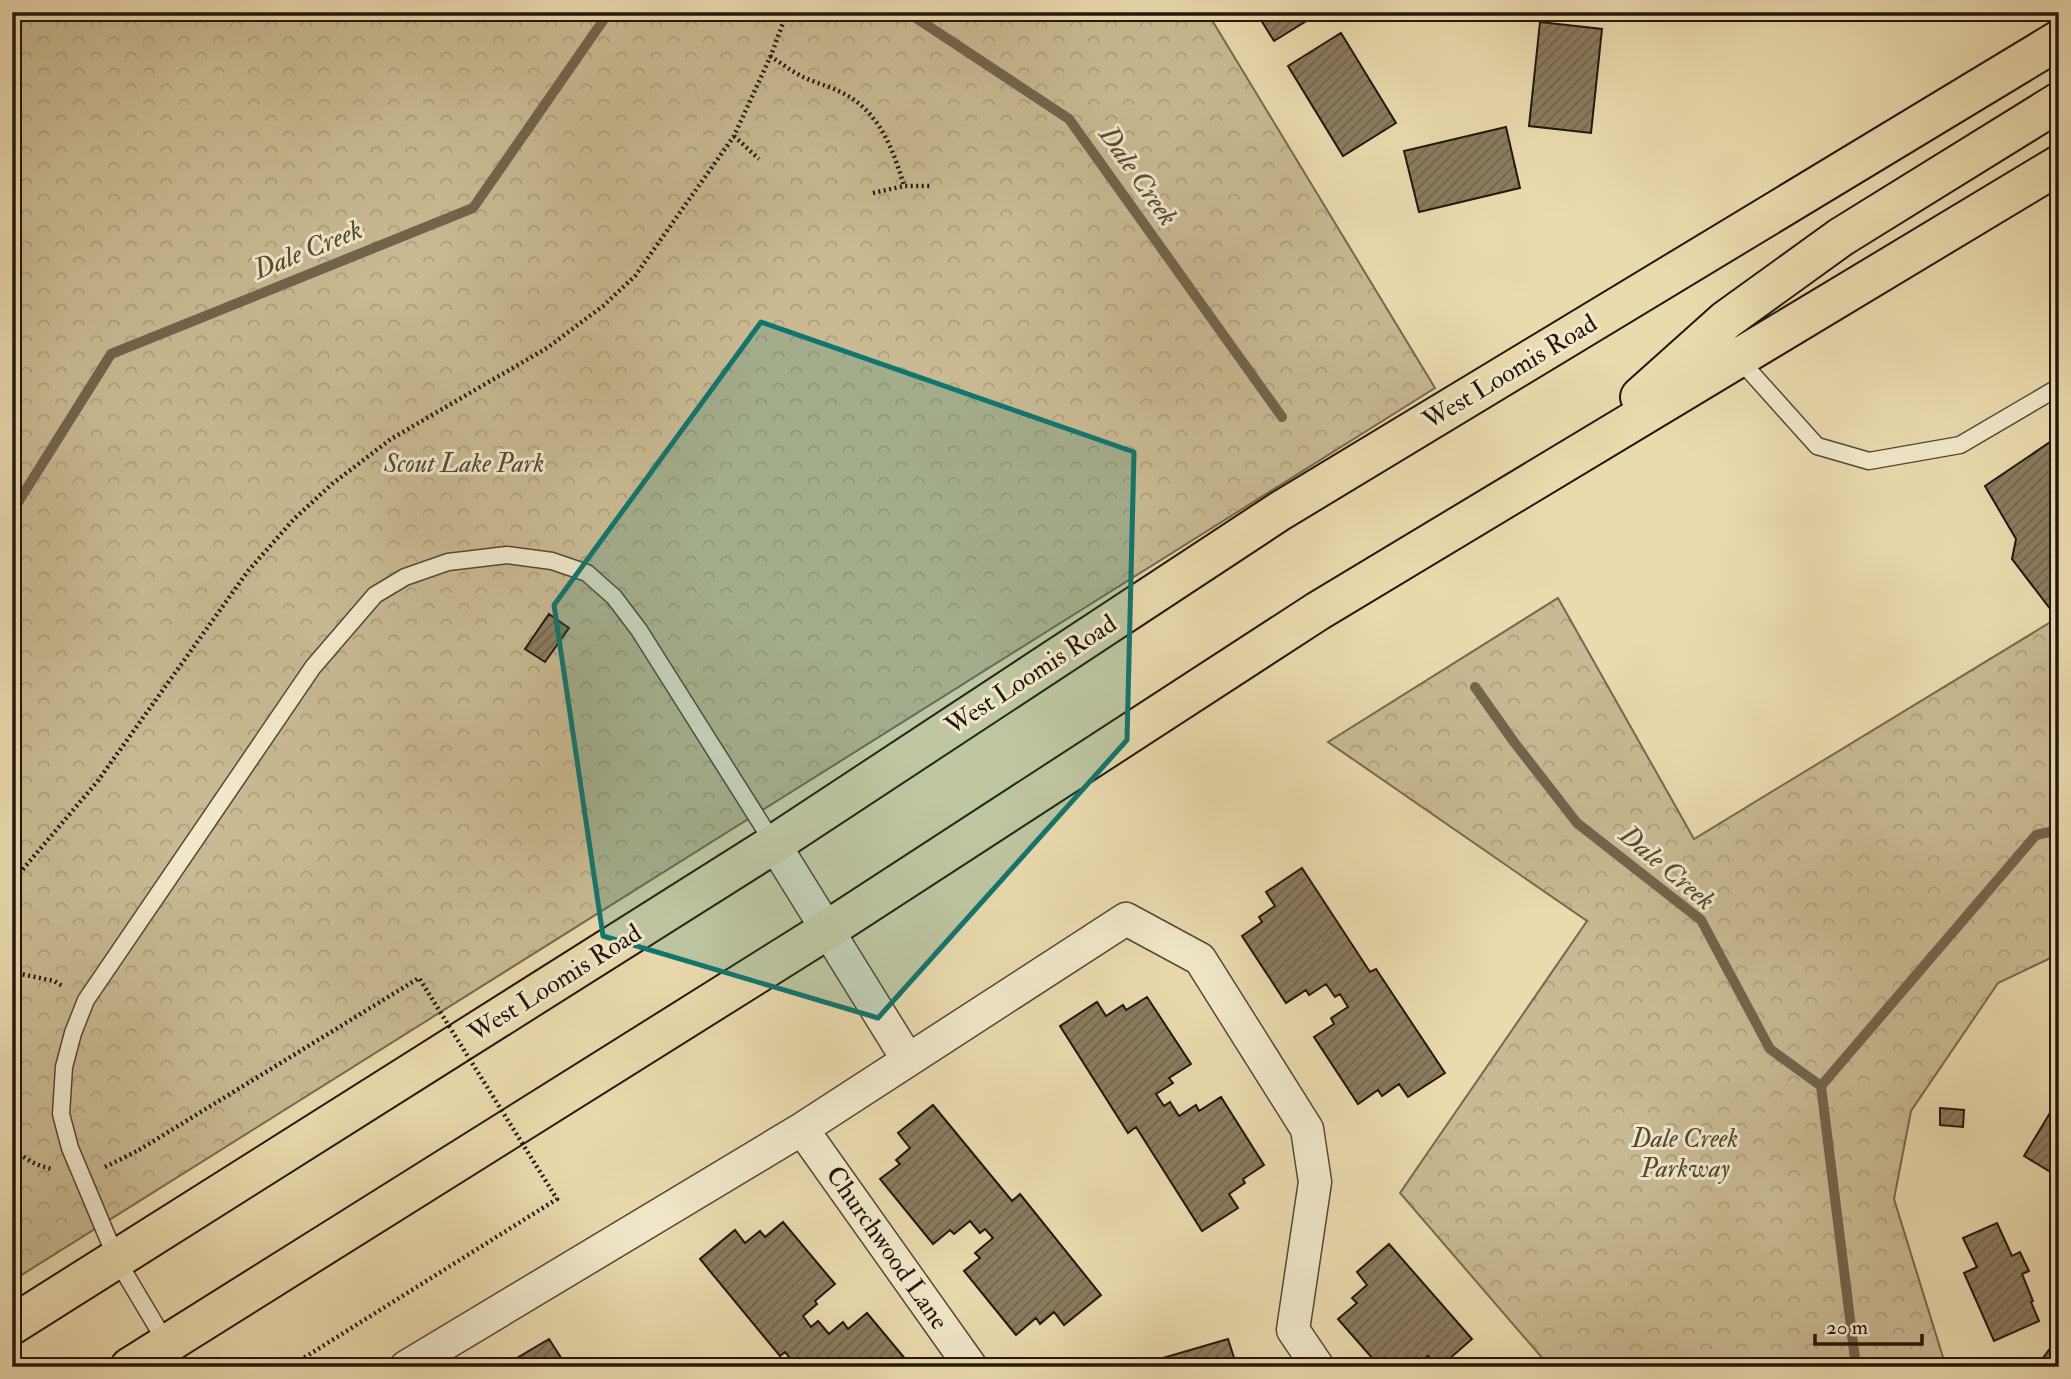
<svg xmlns="http://www.w3.org/2000/svg" width="2071" height="1379" font-family="'IM FELL Double Pica',serif">
  <style>
    .park { fill: url(#park-crowns); stroke: #77684f; stroke-width: 2 }
    .lines { fill: none; stroke-linecap: round; stroke-linejoin: round }
    .stream { stroke: #73644c; stroke-width: 10 }
    .building { fill: url(#building-hatch); stroke: #25160b; stroke-width: 2 }
    .lane-casing { stroke: #564734; stroke-width: 19 }
    .street-casing { stroke: #564734; stroke-width: 35 }
    .primary-casing { stroke: #25160b; stroke-width: 42 }
    .path { stroke: #25160b; stroke-width: 4.5; stroke-dasharray: 2 3.5; stroke-linecap: butt }
    .lane { stroke: #f1e8cb; stroke-width: 16 }
    .street { stroke: #f1e8cb; stroke-width: 32 }
    .primary { stroke: #eadbaf; stroke-width: 38 }
    .path-bridge { stroke: #25160b; stroke-width: 4.5; stroke-dasharray: 2 3.5; stroke-linecap: butt }
    .marked { fill: #0f766e; fill-opacity: 0.2; stroke: #0f766e; stroke-width: 5; stroke-linejoin: round }
    .labels { text-anchor: middle; dominant-baseline: central; stroke-width: 6; stroke-linejoin: round; paint-order: stroke }
    .street-label { font-size: 26px; fill: #25160b; stroke: #f1e8cb }
    .park-label { font-size: 26px; font-style: italic; fill: #564734; stroke: #f1e8cb }
    .water-label { font-size: 28px; font-style: italic; fill: #594a36; stroke: #f1e8cb }
  </style>
  <defs>
    <pattern id="park-crowns" width="20" height="18" patternUnits="userSpaceOnUse" patternTransform="scale(1.75)"><rect width="20" height="18" fill="#c9ba93"/><path d="M2 6a3 3 0 1 1 6 0M12 15a3 3 0 1 1 6 0" fill="none" stroke="#ac9f7d"/></pattern>
    <pattern id="building-hatch" width="6" height="6" patternUnits="userSpaceOnUse" patternTransform="scale(1.75)"><rect width="6" height="6" fill="#8b7c60"/><path d="M-1 1l2-2M0 6l6-6M5 7l2-2" fill="none" stroke="#71654d"/></pattern>
  </defs>
  <rect width="100%" height="100%" fill="#eadbaf"/>
  <filter id="stains"><feTurbulence type="fractalNoise" baseFrequency=".00286" numOctaves="4"/><feColorMatrix values="0 0 0 0 .2 0 0 0 0 .09 0 0 0 0 .02 0 0 0 .5 -.17"/></filter>
  <radialGradient id="worn" r=".72"><stop offset=".6" stop-color="#630" stop-opacity="0"/><stop offset="1" stop-color="#630" stop-opacity=".3"/></radialGradient>
  <path class="park" d="M12 12H1207L1435 388 12 1281Z
    M1558 598 1694 839 2059 617V954L1998 983 1911 1111 1894 1199 1946 1367H1550L1400 1193 1587 921 1328 742Z"/>
  <g class="lines">
    <path class="stream" d="M907 12 1069 119 1282 417
      M12 512 111 354 473 208 609 12
      M1475 687 1514 742 1577 823 1701 920 1770 1049 1821 1086
      M1856 1367 1821 1086 2036 835 2059 830"/>
  </g>
  <path class="building" d="M1256 12H1321L1274 41Z
    M1540 22 1602 29 1591 133 1529 126Z
    M1341 33 1396 123 1343 156 1288 66Z
    M1506 127 1520 188 1419 212 1404 151Z
    M2059 436V605L2051 610 2012 559 2016 539 1985 486Z
    M549 614 569 628 545 662 525 649Z
    M1302 868 1370 972 1376 969 1445 1073 1408 1097 1399 1084 1382 1096 1378 1090 1358 1104 1314 1037 1334 1024 1331 1018 1348 1007 1340 994 1335 997 1326 984 1309 995 1306 990 1286 1003 1242 936 1262 922 1259 917 1275 906 1266 892Z
    M1147 997 1191 1064 1169 1078 1173 1083 1156 1094 1164 1106 1170 1102 1179 1116 1196 1105 1199 1111 1221 1097 1264 1165 1243 1179 1245 1183 1229 1194 1238 1208 1202 1231 1136 1127 1128 1133 1060 1026 1097 1002 1106 1016 1123 1005 1126 1010Z
    M2059 1098V1177L2024 1156Z
    M933 1105 1012 1201 1020 1194 1101 1295 1064 1325 1054 1312 1040 1324 1036 1318 1016 1335 964 1271 980 1258 975 1253 993 1238 985 1229 980 1233 970 1221 954 1234 950 1230 933 1244 880 1179 900 1164 896 1160 910 1148 898 1133Z
    M1940 1108 1964 1110 1963 1127 1940 1125Z
    M783 1222 835 1284 815 1301 817 1304 803 1316 811 1327 818 1321 829 1334 843 1322 848 1329 867 1313 912 1367H797L785 1352 780 1356 700 1259 735 1230 745 1243 760 1231 765 1237Z
    M1997 1223 2012 1256 2020 1252 2029 1271 2022 1274 2033 1301 2031 1302 2039 1321 1994 1341 1964 1273 1977 1267 1963 1238Z
    M1389 1244 1472 1339 1440 1367H1437L1428 1356 1415 1367H1410L1408 1364 1405 1367H1380L1338 1319 1357 1303 1352 1298 1367 1285 1357 1272Z
    M549 1339 567 1367H515L512 1361Z
    M1228 1339 1237 1367H1132Z
    M2055 1342 2059 1345V1367H2036Z"/>
  <g class="lines">
    <g class="lane-casing">
      <path id="lane" d="M1738 358 1817 446 1869 461 1960 445 2059 387
        M167 1344 117 1260 70 1148 61 1114 64 1067 73 1033 86 1000 313 667 375 595 405 577 448 562 507 555 552 561 587 573 614 597 639 630 774 844"/>
    </g>
    <g class="street-casing">
      <path id="street" d="M774 844 908 1060
        M802 1129 971 1367
        M406 1367 802 1129 1126 919 1200 959 1307 1129 1315 1182 1293 1330 1318 1367"/>
    </g>
    <g class="primary-casing">
      <path id="primary" d="M1640 397 1726 320 1841 237 2059 102
        M12 1325 774 844 1280 511 2059 40
        M130 1367 827 930 1318 611 2059 165"/>
    </g>
    <path class="path" d="M770 56C781 63 791 71 803 77 820 85 841 89 857 102 883 122 895 155 904 186
      M734 136 759 159
      M873 193 904 186H932
      M12 882 97 782 248 571 294 519 332 484 391 439 547 348 603 306 635 276 734 136 772 53 787 12
      M12 972 54 981 64 987
      M12 1145C21 1158 37 1166 52 1169
      M105 1167 139 1150
      M298 1367 302 1359"/>
    <use href="#lane" class="lane"/>
    <use href="#street" class="street"/>
    <use href="#primary" class="primary"/>
    <path class="path-bridge" d="M139 1150 419 978 557 1199 302 1359"/>
  </g>
  <path class="marked" d="M761 322 1134 452 1127 740 878 1018 603 936 554 605Z"/>
  <g class="labels">
    <g class="street-label">
      <text transform="translate(1510 372) rotate(-31)">West Loomis Road</text>
      <text transform="translate(1031 675) rotate(-33)">West Loomis Road</text>
      <text transform="translate(555 983) rotate(-32)">West Loomis Road</text>
      <text transform="translate(887 1248) rotate(55)">Churchwood Lane</text>
    </g>
    <g class="park-label">
      <text x="464" y="464">Scout Lake Park</text>
      <text x="1685" y="1139">Dale Creek<tspan x="1685" dy="30">Parkway</tspan></text>
    </g>
    <g class="water-label">
      <text transform="translate(1138 176) rotate(55)">Dale Creek</text>
      <text transform="translate(308 250) rotate(-22)">Dale Creek</text>
      <text transform="translate(1667 868) rotate(40)">Dale Creek</text>
    </g>
  </g>
  <rect width="2071" height="1379" fill="none" stroke="#eadbaf" stroke-width="42"/>
  <rect x="14" y="14" width="2043" height="1351" fill="none" stroke="#25160b" stroke-width="3.5"/>
  <rect x="21" y="21" width="2029" height="1337" fill="none" stroke="#25160b" stroke-width="2"/>
  <path d="M1815 1334v10h107v-10" fill="none" stroke="#25160b" stroke-width="3.5"/>
  <text x="1826" y="1334" font-size="21" fill="#25160b" stroke="#f1e8cb" stroke-width="5" paint-order="stroke">20 m</text>
  <rect width="100%" height="100%" filter="url(#stains)"/>
  <rect width="100%" height="100%" fill="url(#worn)"/>
</svg>
